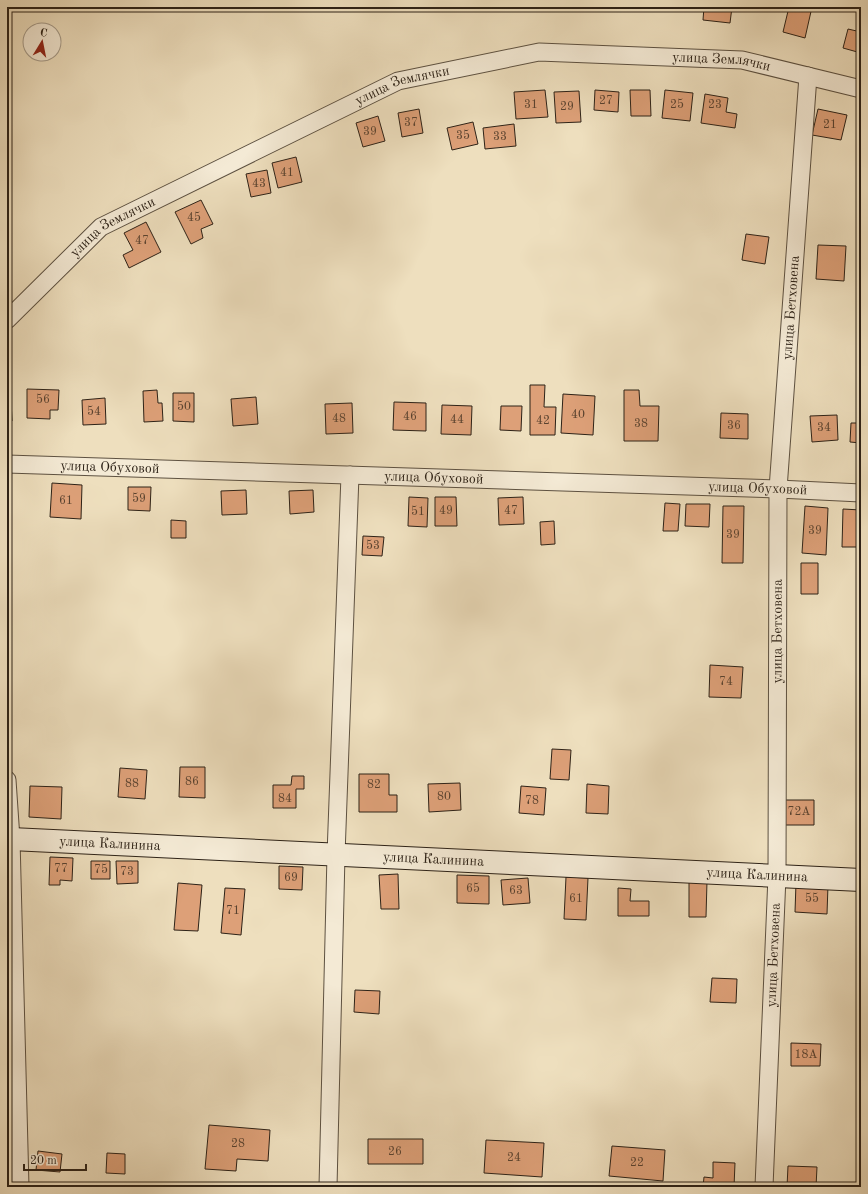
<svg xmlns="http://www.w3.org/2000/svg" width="868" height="1194" font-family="'Old Standard TT',serif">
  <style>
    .building { fill: #dda078; stroke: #2d2217 }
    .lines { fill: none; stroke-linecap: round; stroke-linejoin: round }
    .street-casing { stroke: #5d5141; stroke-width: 19 }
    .secondary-casing { stroke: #2d2217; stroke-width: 24 }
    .street { stroke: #f4ead5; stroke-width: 17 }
    .secondary { stroke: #f4ead5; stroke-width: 22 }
    .labels { text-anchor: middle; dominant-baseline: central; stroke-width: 3.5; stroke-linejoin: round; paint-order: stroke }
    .number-label { font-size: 12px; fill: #59422f }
    .street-label { font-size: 14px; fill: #2d2217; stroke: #f4ead5 }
  </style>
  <rect width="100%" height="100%" fill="#eedfbe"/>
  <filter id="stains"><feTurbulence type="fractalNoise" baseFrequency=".005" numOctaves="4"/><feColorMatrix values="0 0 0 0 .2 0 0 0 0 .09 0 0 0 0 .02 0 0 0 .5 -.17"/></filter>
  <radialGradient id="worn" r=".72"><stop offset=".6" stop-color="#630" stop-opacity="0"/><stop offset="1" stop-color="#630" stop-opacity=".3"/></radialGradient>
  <path class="building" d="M638 7H668V8L639 11Z
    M704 7H732L730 23 703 20Z
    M789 7H812L805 38 783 32Z
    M848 29 861 32V53L843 48Z
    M545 90 548 117 516 119 514 92Z
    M595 90 619 92 618 112 594 110Z
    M630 90H650L651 116H631Z
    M665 90 693 93 690 121 662 118Z
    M579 91 581 122 556 123 554 92Z
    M705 94 728 98 726 112 737 114 735 128 701 123Z
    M419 109 423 133 402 137 398 113Z
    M818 109 847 115 841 140 812 135Z
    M378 116 385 141 363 147 356 123Z
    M473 122 478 144 452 150 447 128Z
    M514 124 516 146 485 149 483 128Z
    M861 125V144L857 143Z
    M296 157 302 182 278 188 272 163Z
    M267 170 271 193 251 197 246 174Z
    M201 200 213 224 201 229 203 238 191 244 175 212Z
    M146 222 161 252 129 268 123 255 133 250 124 233Z
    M746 234 769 237 765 264 742 260Z
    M818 245 846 246 844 281 816 279Z
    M530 385H545L544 407H556L555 435H530Z
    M27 389 59 390 58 410H50V419L27 418Z
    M157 390 158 403H162L163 421 144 422 143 391Z
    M624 390H639L640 406H659L658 441H624Z
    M173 393H194V422L173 421Z
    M563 394 595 396 593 435 561 433Z
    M256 397 258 424 233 426 231 399Z
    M105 398 106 424 83 425 82 400Z
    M11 400 12 421H7V401Z
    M394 402 426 403V431L393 430Z
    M352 403 353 433 326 434 325 404Z
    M442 405 472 406 471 435 441 434Z
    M501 406H522L521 431 500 430Z
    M721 413 748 414V439L720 438Z
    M837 415 838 440 812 442 810 416Z
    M851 423H861V443L850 442Z
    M52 483 82 485 81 519 50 517Z
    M128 487H151L150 511 128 510Z
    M246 490 247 514 222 515 221 491Z
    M313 490 314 512 290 514 289 491Z
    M409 497 428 498 427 527 408 526Z
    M435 497H456L457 526H435Z
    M523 497 524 524 499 525 498 498Z
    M665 503 680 504 678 531H663Z
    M686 504H710L709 527 685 526Z
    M723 506H744L743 563H722Z
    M805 506 828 508 826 555 802 553Z
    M843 509 861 510V547H842Z
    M171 520 186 521V538H171Z
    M554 521 555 544 541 545 540 522Z
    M363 536 384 537 382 556 362 555Z
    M801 563H818V594H801Z
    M710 665 743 667 741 698 709 697Z
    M552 749 571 750 569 780 550 779Z
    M180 767H205V798L179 797Z
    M120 768 147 770 145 799 118 797Z
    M359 774H389V795H397V812H359Z
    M292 776H304V789H296V808H273V785H291Z
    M460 783 461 810 429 812 428 784Z
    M587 784 609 786 608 814 586 813Z
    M30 786 62 787 61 819 29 817Z
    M521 786 546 788 544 815 519 813Z
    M784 800H814V825H784Z
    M50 857 73 858 72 881 60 880V885H49Z
    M91 861H110V879H91Z
    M116 861H138V883L117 884Z
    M279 866 303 867 302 890 279 889Z
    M398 874 399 909H381L379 875Z
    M457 875 489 876V904L457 903Z
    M566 877 588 878 586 920 564 919Z
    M528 878 530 903 503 905 501 880Z
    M689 881H707L706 917H689Z
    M178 883 202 885 198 931 174 930Z
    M796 883 828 885 827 914 795 912Z
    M225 888 245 889 241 935 221 933Z
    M618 888 631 889 630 901H649V916H618Z
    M712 978 737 979 736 1003 710 1002Z
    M355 990 380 991 379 1014 354 1012Z
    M791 1043 821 1044 820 1066H791Z
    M209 1125 270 1130 268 1161 237 1159 236 1171 205 1169Z
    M368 1139H423V1164H368Z
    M486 1140 544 1143 542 1177 484 1173Z
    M612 1146 665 1150 663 1181 609 1176Z
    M38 1151 62 1154 60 1172 36 1170Z
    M107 1153 125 1154V1174L106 1173Z
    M713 1162 735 1163 734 1187H703L704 1177 713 1178Z
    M788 1166 817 1167 816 1187H787Z"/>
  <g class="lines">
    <g class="street-casing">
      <g id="street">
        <path id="s1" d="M7 320 101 227 398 81 539 52 742 60 861 89"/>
        <path id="s2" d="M7 464 778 489 861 493"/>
        <path d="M7 780 11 839 20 1187"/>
        <path d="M328 1187 336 855 350 475"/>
        <path id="s3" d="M764 1187 777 876 778 489 808 76"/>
      </g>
    </g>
    <g class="secondary-casing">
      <g id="secondary">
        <path id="s4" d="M7 836 11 839 861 880"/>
      </g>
    </g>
    <use href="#street" class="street"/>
    <use href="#secondary" class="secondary"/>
  </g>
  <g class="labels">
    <g class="number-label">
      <text x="606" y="101">27</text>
      <text x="531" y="105">31</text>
      <text x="677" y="105">25</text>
      <text x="715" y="105">23</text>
      <text x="567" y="107">29</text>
      <text x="411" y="123">37</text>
      <text x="830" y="125">21</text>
      <text x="370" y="132">39</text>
      <text x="463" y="136">35</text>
      <text x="500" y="137">33</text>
      <text x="287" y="173">41</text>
      <text x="259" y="184">43</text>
      <text x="194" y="218">45</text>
      <text x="142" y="241">47</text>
      <text x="43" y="400">56</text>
      <text x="184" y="407">50</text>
      <text x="94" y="412">54</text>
      <text x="578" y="415">40</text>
      <text x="410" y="417">46</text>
      <text x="339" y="419">48</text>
      <text x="457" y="420">44</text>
      <text x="543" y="421">42</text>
      <text x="641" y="424">38</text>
      <text x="734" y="426">36</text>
      <text x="824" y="428">34</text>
      <text x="139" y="499">59</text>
      <text x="66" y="501">61</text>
      <text x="446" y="511">49</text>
      <text x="511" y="511">47</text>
      <text x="418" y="512">51</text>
      <text x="815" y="531">39</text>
      <text x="733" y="535">39</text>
      <text x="373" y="546">53</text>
      <text x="726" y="682">74</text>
      <text x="192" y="782">86</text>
      <text x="132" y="784">88</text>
      <text x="374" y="785">82</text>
      <text x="444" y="797">80</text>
      <text x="285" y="799">84</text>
      <text x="532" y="801">78</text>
      <text x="799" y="812">72А</text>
      <text x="61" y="869">77</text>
      <text x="101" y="870">75</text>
      <text x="127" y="872">73</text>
      <text x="291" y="878">69</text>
      <text x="473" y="889">65</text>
      <text x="516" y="891">63</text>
      <text x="576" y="899">61</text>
      <text x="812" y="899">55</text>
      <text x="233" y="911">71</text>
      <text x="806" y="1055">18А</text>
      <text x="238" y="1144">28</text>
      <text x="395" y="1152">26</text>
      <text x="514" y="1158">24</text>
      <text x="637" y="1163">22</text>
    </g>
    <g class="street-label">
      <text stroke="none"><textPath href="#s1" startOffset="790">улица Землячки</textPath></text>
      <text stroke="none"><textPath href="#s1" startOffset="466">улица Землячки</textPath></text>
      <text stroke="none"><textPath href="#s1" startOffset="142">улица Землячки</textPath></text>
      <text stroke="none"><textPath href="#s3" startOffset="880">улица Бетховена</textPath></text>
      <text stroke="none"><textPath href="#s2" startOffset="103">улица Обуховой</textPath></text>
      <text stroke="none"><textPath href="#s2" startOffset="427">улица Обуховой</textPath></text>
      <text stroke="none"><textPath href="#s2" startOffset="751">улица Обуховой</textPath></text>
      <text stroke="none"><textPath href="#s3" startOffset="556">улица Бетховена</textPath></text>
      <text stroke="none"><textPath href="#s4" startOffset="104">улица Калинина</textPath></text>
      <text stroke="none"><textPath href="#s4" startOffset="428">улица Калинина</textPath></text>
      <text stroke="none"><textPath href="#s4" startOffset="752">улица Калинина</textPath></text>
      <text stroke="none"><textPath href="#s3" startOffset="232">улица Бетховена</textPath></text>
    </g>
  </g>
  <rect width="868" height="1194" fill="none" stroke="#eedfbe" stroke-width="24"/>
  <rect x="8" y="8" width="852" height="1178" fill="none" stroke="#2d2217" stroke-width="2"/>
  <rect x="12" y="12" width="844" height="1170" fill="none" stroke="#2d2217"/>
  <g transform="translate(42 42) rotate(10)"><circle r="19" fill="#f4ead5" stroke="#a49a89"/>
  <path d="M0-3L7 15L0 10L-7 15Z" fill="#8f2418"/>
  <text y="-6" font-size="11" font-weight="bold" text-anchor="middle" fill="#2d2217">С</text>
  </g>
  <path d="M24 1164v6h62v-6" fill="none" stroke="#2d2217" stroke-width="2"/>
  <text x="30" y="1164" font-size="12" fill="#2d2217" stroke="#f4ead5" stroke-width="3" paint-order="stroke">20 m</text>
  <rect width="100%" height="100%" filter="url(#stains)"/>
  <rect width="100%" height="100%" fill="url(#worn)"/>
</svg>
